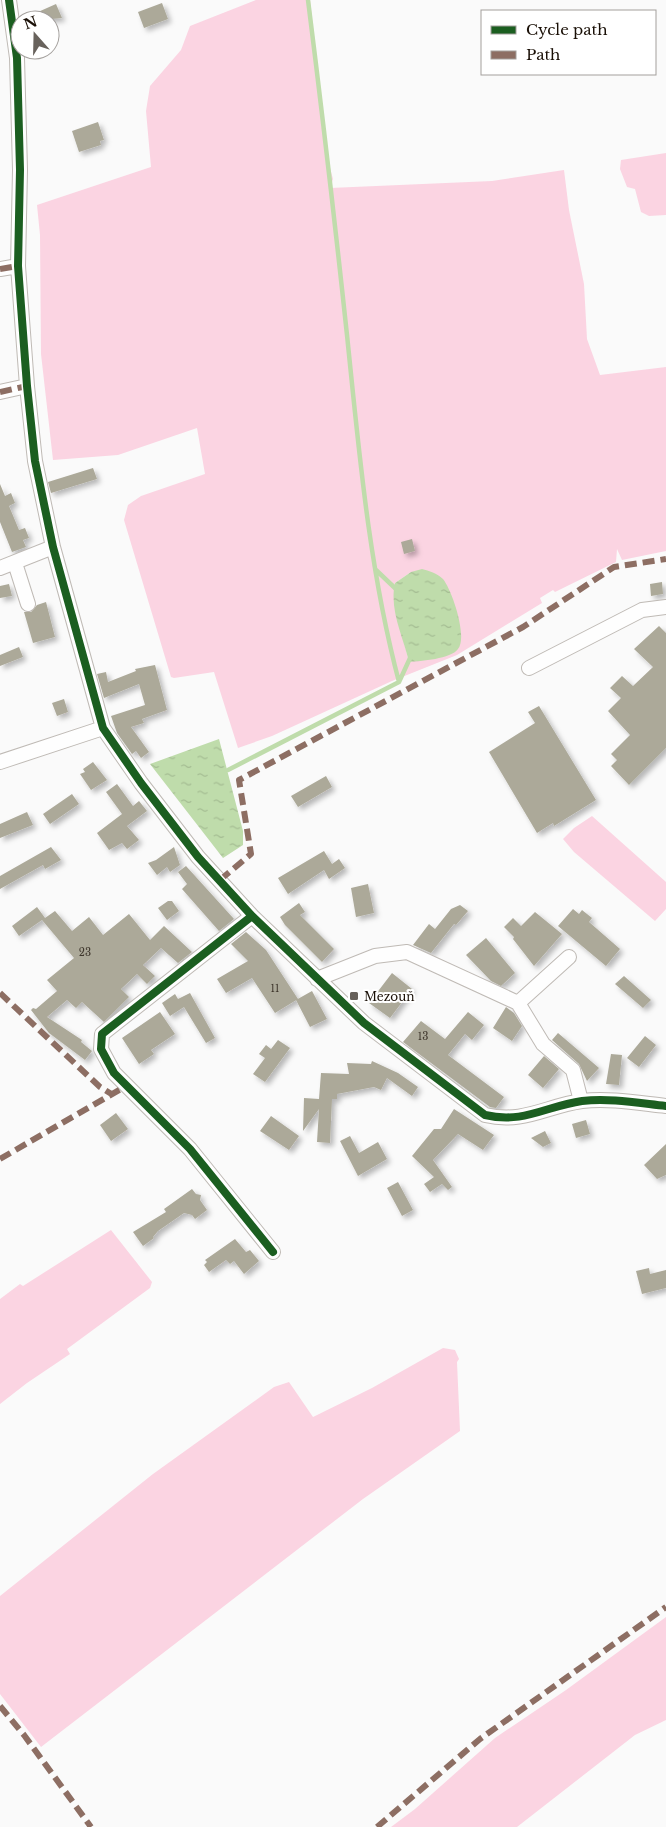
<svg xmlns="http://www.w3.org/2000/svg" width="666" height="1827" font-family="'Libre Baskerville',serif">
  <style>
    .green { fill: #fbd4e2; fill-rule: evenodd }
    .water { fill: url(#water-ripples) }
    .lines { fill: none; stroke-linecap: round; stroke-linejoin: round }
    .stream { stroke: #bfdcab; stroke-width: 4.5 }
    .building { fill: #aca999; filter: url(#shadow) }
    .minor-casing { stroke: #bfbab5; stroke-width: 16 }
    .minor { stroke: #fefefe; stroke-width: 14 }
    .quiet { stroke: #8d6e63; stroke-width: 6; stroke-dasharray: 12 6; stroke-linecap: butt }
    .cycleway-casing { stroke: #fff; stroke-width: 11 }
    .cycleway { stroke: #1b5e20; stroke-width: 8 }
    .poi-dot { fill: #68625c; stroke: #fff; stroke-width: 2 }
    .labels { text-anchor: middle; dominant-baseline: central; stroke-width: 4; stroke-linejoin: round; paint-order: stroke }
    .number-label { font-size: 10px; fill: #3e362c }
    .poi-label { font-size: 12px; fill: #1a1007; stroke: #fff; text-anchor: start }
  </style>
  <defs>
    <pattern id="water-ripples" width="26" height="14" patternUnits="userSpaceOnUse" patternTransform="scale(1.25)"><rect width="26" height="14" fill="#bfdcab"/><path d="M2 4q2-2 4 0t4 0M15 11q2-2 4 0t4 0" fill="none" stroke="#a4bc92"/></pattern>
    <filter id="shadow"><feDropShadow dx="3.5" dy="3.5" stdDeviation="2.5" flood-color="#0004"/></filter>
  </defs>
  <rect width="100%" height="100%" fill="#fafafa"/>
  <path class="green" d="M256 0H310L321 105 329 164 333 179 330 188 492 181 564 170 569 210 584 284 587 339 600 375 666 367V551L622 560 617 549 616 562 555 592 553 590 540 598 542 603 457 655 392 681 272 736 238 748 214 672 174 678 171 677 124 520 128 505 141 496 205 474 197 428 118 455 53 460 41 354 40 235 37 205 151 167 146 111 150 86 181 50 190 26ZM411 572 409 662 403 638 395 583Z
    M666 153V215L649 216 641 212 635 189 627 187 620 169 621 160Z
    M592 816 666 882V909L655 921 574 852 563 839 574 828Z
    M111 1230 152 1282 150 1288 67 1349 70 1354 27 1383 0 1404V1299L20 1284 23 1286Z
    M443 1348 455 1350 459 1359 457 1362 460 1431 363 1499 41 1747 0 1694V1596L153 1474 274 1387 289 1382 313 1417 372 1388Z
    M666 1617V1720L635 1735 517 1827H391L415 1809 495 1738 566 1690Z"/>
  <path class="water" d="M422 569C429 571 437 573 443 579 452 590 468 637 458 649 451 659 421 661 409 662 403 636 389 610 395 583L411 572Z
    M219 739 243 831V845L223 858 150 764Z"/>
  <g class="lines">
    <path class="stream" d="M376 570 397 590
      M399 682 411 656
      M228 770 399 682C369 569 359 451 347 335 335 223 322 111 308 0"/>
  </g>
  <path class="building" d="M162 3 168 19 144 28 138 12Z
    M56 4 62 18 41 20 38 12Z
    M98 122 104 140 100 141 101 145 79 152 72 131Z
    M93 468 97 479 51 493 48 482Z
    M0 484 5 496 11 493 15 503 9 506 19 530 25 528 29 538 23 540 26 547 12 552 0 522Z
    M412 539 415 551 404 554 401 542Z
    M662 582 663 594 651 596 650 584Z
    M9 584 12 596 0 598V586Z
    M46 602 55 637 33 643 24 612H31L37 605Z
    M659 626 666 633V748L629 785 611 766 617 760 611 754 630 735 608 711 621 698 610 688 622 676 633 686 653 667 634 649Z
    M19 647 23 657 0 666V655Z
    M155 665 167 710 142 719 144 723 131 727 149 752 141 758 136 751 132 754 117 733 111 716 145 705 139 684 104 698 97 674 106 672 108 682 136 671 135 669Z
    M64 699 68 712 57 716 52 703Z
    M539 706 596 800 554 826 553 823 537 833 489 752 535 723 528 712Z
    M93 762 107 780 91 790 80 774 85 772 83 769Z
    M326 776 332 787 298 807 291 796Z
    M117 784 133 806 139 801 147 811 127 826 139 840 127 849 122 843 109 850 97 833 122 814 106 792Z
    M72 794 79 804 50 824 43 814Z
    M27 812 33 825 0 838V824Z
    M51 847 61 860 45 869 43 865 0 889V876Z
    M174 847 180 865 170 872 167 867 157 875 148 863 156 860Z
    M324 851 332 864 339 859 345 868 329 879 324 870 288 894 278 878Z
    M186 866 234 919 219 931 182 889 187 884 178 872Z
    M368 884 374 913 356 917 351 888Z
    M168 901H172L179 911 167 920 158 908Z
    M299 903 305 912 300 915 334 949 322 962 285 925 280 917Z
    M460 905 468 911 456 925 454 924 431 953 413 945 429 924 435 929 451 909Z
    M37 907 45 918 55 911 72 931 89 917 103 935 129 914 150 940 164 926 192 952 178 963 161 948 143 965 155 976 147 984 137 974 121 989 129 997 104 1022 82 1002 76 1008 67 1000 47 1017 82 1040 81 1042 92 1051 85 1060 49 1033 31 1010 33 1008 36 1009 57 991 47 980 74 958 42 920 19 936 12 926Z
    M573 909 579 914 582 910 592 918 589 922 620 949 606 966 558 926Z
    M535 912 562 934 534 966 513 939 514 937 504 927 513 918 521 926Z
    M246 932 266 950 298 999 275 1013 252 978 226 993 217 979 248 961 231 944Z
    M486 938 515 973 501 986 491 981 466 955Z
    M392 973 412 989 390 1018 369 1003Z
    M624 976 651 1000 643 1008 615 984Z
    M312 991 327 1019 310 1027 296 1000Z
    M190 993 215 1038 206 1043 184 1007 170 1016 162 1003 175 994 178 999Z
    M506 1007 514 1013 522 1026 512 1041 493 1028Z
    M160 1012 175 1034 151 1050 154 1054 139 1064 122 1038Z
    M468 1012 484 1025 472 1040 465 1034 448 1055 504 1097 496 1108 490 1107 403 1042 421 1021 445 1039Z
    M558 1033 599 1068 587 1081 579 1064 552 1040Z
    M645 1036 656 1045 639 1067 627 1058Z
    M278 1040 290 1048 265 1082 253 1074 265 1058 259 1054 266 1045 271 1049Z
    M611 1054 622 1055 619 1085 606 1084Z
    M544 1056 559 1069 543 1088 528 1075Z
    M372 1061 398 1073 418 1087 412 1096 387 1078 381 1090 374 1087 337 1094V1099H332L330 1143 317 1142 319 1109 303 1131 304 1098 319 1099 321 1073 349 1074 347 1063 371 1064Z
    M454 1109 494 1135 483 1150 458 1134 433 1160 452 1187 448 1190 442 1184 430 1192 424 1184 434 1177 412 1156 434 1129H441Z
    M116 1113 128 1129 111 1141 100 1125Z
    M271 1116 299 1136 289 1150 260 1131Z
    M586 1120 590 1134 576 1138 572 1124Z
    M545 1131 551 1143 543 1147 531 1138Z
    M350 1136 359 1153 378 1142 387 1159 358 1176 340 1141Z
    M666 1144V1175L657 1179 644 1165Z
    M398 1182 413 1210 402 1216 387 1188Z
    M192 1189 196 1194 201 1195 200 1200 207 1210 195 1219 192 1215 184 1213 158 1231 153 1237 154 1238 143 1246 133 1232 166 1212 164 1209Z
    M235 1239 246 1252 250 1250 259 1261 244 1274 234 1261 230 1264 226 1260 209 1272 204 1265 207 1262 205 1260Z
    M649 1268 650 1274 666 1270V1288L642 1294 636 1271Z"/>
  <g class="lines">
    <g class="minor-casing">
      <path id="minor" d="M9 0 17 58 20 170 18 266 27 386 35 461 53 547 103 728 141 783 198 857 252 916 364 1023 485 1115C524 1124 546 1106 582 1101 610 1098 638 1103 666 1106
        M0 269 18 266
        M0 392 27 386
        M15 563 28 604
        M0 568 53 547
        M529 668 642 610 666 607
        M0 762 103 728
        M252 916 102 1034 101 1049 114 1073 190 1149 273 1252
        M317 979 375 956 407 952 518 1003 543 1044 573 1070 581 1101
        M518 1003 569 957"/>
    </g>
    <use href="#minor" class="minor"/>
    <path class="quiet" d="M0 269 18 266
      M0 392 27 386
      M220 880 251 854 239 780 523 627 614 567 666 559
      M0 993 100 1087 113 1095
      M0 1159 126 1086
      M0 1706 24 1735 91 1827
      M377 1827 480 1739 666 1607"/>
    <g class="cycleway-casing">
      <path id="cycleway" d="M9 0 17 58 20 170 18 266 27 386 35 461 53 547 103 728 141 783 198 857 252 916 364 1023 485 1115C524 1124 546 1106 582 1101 610 1098 638 1103 666 1106
        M252 916 102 1034 101 1049 114 1073 190 1149 273 1252"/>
    </g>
    <use href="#cycleway" class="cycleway"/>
  </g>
  <rect class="poi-dot" x="349" y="991" width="10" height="10" rx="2.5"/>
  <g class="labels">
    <g class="number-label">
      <text x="85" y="952">23</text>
      <text x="275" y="988">11</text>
      <text x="423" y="1036">13</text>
    </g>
    <g class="poi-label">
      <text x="364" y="996">Mezouň</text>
    </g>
  </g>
  <rect x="481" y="10" width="175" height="65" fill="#ffffff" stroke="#a39f9c"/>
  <rect x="491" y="26" width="25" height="8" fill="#1b5e20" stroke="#a39f9c"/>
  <text x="526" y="35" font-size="15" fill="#1a1007">Cycle path</text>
  <rect x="491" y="51" width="25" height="8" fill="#8d6e63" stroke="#a39f9c"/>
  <text x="526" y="60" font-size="15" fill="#1a1007">Path</text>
  <g transform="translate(35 35) rotate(340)"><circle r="24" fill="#ffffff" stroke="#a39f9c"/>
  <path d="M0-4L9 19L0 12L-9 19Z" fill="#68625c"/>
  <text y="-8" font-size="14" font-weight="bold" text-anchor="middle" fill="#1a1007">N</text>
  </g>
</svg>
